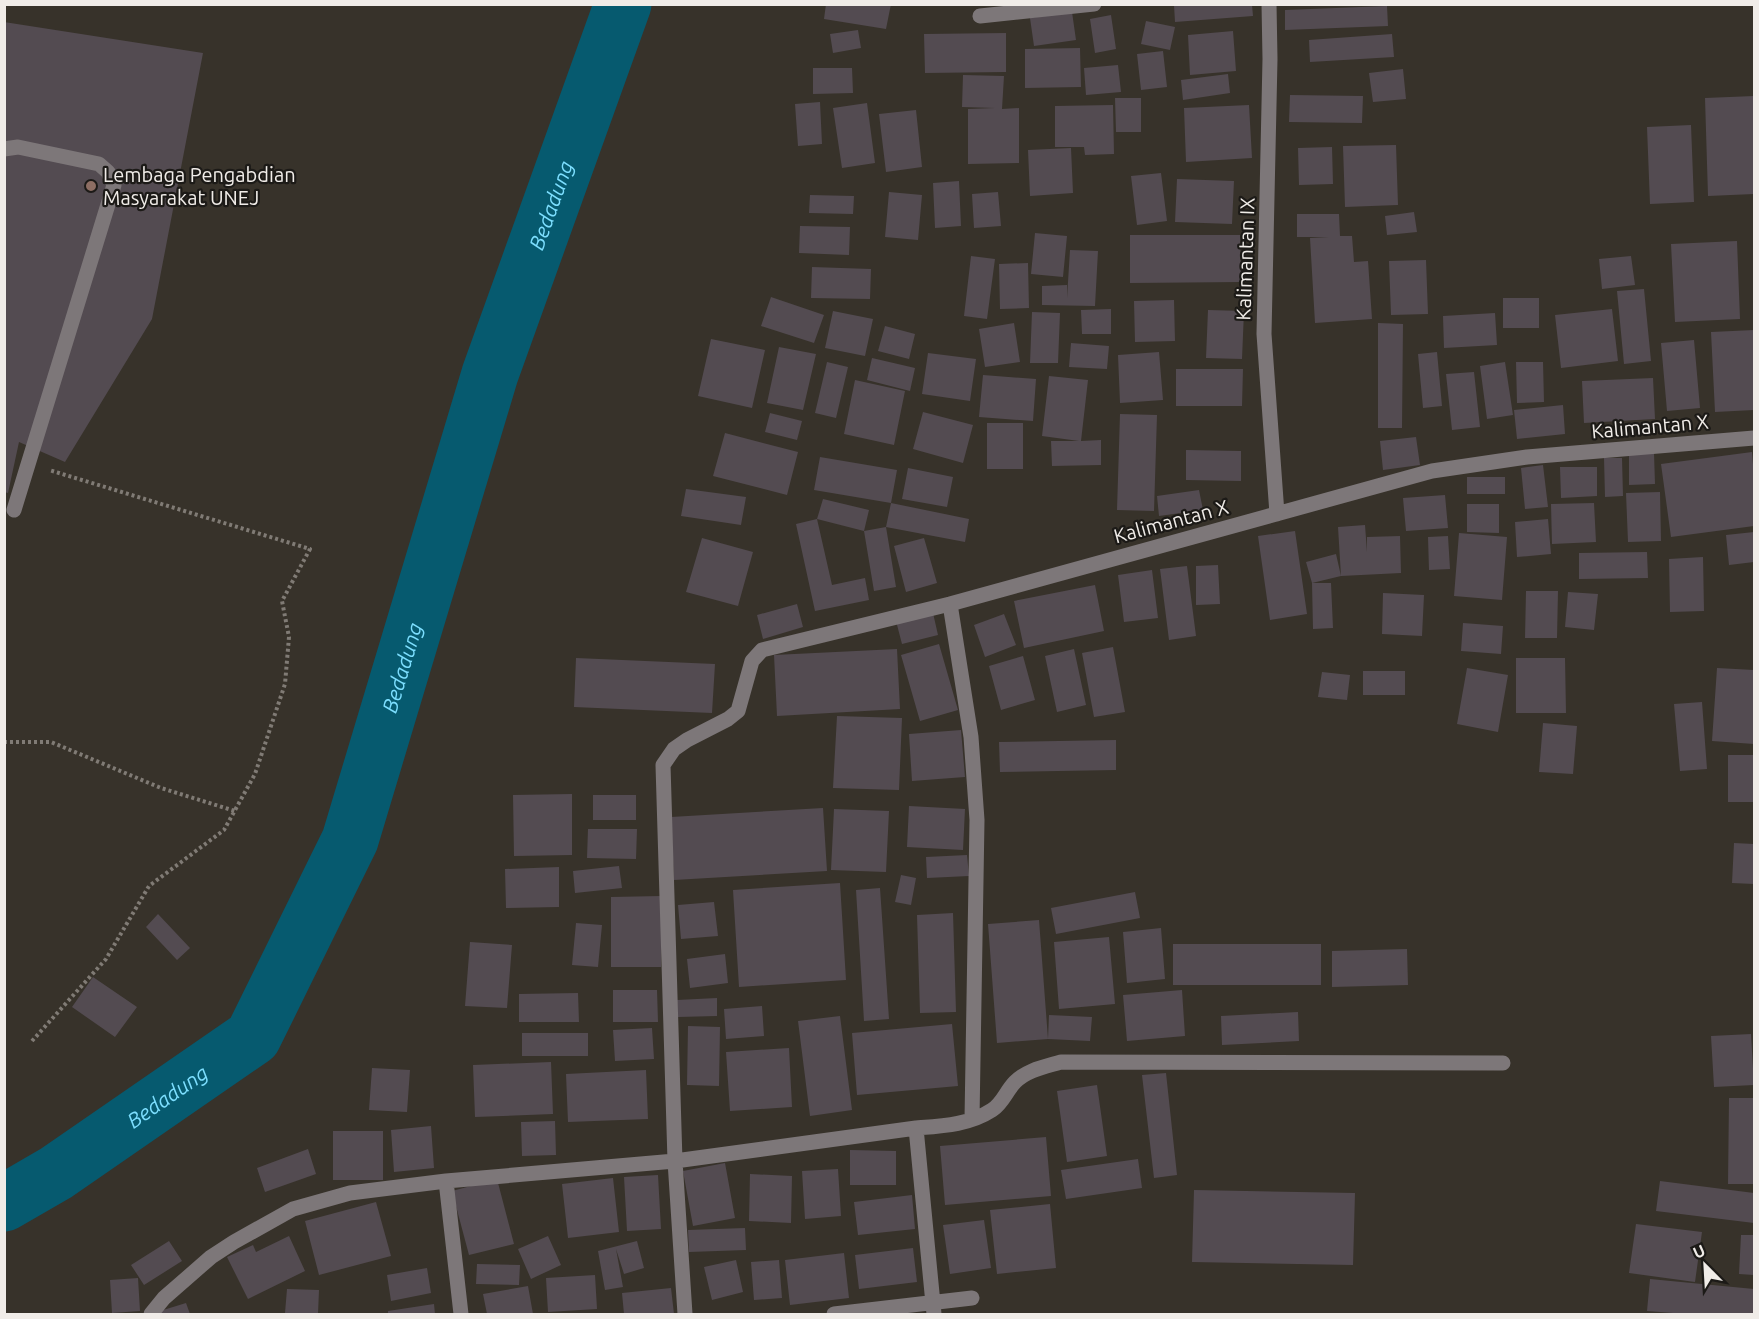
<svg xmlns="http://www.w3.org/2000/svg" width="1759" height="1319" font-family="Ubuntu,sans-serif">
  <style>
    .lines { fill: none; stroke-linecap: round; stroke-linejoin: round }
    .river { stroke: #065a6f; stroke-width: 57 }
    .building { fill: #534b51 }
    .path { stroke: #807b75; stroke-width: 4; stroke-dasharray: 3 3; stroke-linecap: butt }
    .minor { stroke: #7d7779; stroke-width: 15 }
    .education-dot { fill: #8d6e63; stroke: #1c1a17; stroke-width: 2 }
    .labels { text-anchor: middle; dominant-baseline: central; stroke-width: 4.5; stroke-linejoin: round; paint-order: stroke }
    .poi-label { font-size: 20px; fill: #f0ece8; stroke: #1c1a17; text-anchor: start }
    .street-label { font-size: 20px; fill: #f0ece8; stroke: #1c1a17 }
    .water-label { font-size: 21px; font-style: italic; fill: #7cdefe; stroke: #1c1a17 }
  </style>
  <rect width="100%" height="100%" fill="#37322a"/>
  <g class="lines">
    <path class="river" id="s1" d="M4 1203 56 1173 253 1037 350 840 490 374 623 4"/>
  </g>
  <path class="building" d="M826 4H891L886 29 824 19Z
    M1174 5H1252L1253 16 1175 22Z
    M1387 6 1388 26 1285 30V10Z
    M1072 12 1076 40 1034 46 1030 18Z
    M1111 15 1116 49 1095 53 1090 19Z
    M1146 21 1175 27 1170 50 1141 44Z
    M4 22 203 53 152 319 65 462 19 442 8 493 4 492Z
    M858 30 861 48 833 53 830 34Z
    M1233 31 1236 71 1190 75 1188 35Z
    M1006 33V72L925 73 924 34Z
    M1392 34 1394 57 1310 62 1309 40Z
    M1080 48 1081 87 1025 88V49Z
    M1163 51 1167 87 1141 90 1137 54Z
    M1118 65 1121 92 1086 95 1084 68Z
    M813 68H852L853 93 813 94Z
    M1403 69 1406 99 1373 102 1369 73Z
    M1228 74 1230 93 1183 100 1181 80Z
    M963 75 1004 76 1002 109 1019 108V163L968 164V109L995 108 962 107Z
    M1290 95 1363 96 1362 123 1289 122Z
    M1754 96V194L1708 196 1705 98Z
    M1115 98H1141V132H1116Z
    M820 102 822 144 798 146 795 104Z
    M867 103 875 163 842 168 833 108Z
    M1113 105 1114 154 1085 155 1084 147H1055V106Z
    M1249 105 1252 158 1186 162 1184 108Z
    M916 110 922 167 886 172 879 114Z
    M1691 125 1694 202 1650 204 1647 127Z
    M1396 145 1398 205 1345 207 1343 146Z
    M1332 147 1333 184 1299 185 1298 148Z
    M1071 148 1073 193 1030 196 1028 150Z
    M1161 173 1167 221 1137 225 1131 176Z
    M1177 179 1234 181 1232 224 1175 222Z
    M959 181 961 226 935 228 933 183Z
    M889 192 922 195 918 240 885 237Z
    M998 192 1001 226 974 228 972 194Z
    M810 195 854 196 853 214 809 213Z
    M1414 212 1417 232 1387 235 1385 216Z
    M1297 214H1339L1340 236H1352L1354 262 1368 261 1372 319 1315 323 1310 238 1329 237H1297Z
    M800 226 850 227 849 255 799 253Z
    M1035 233 1067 236 1063 277 1031 274Z
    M1130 235H1240L1241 282 1130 283Z
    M1737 241 1740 319 1675 322 1671 244Z
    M1070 250 1098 251 1095 306 1042 305V286L1067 285V298Z
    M971 256 995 259 987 319 964 316Z
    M1631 256 1635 285 1602 289 1599 259Z
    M1426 260 1428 314 1391 315 1389 261Z
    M1028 263 1029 308 1000 309 999 264Z
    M812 267 871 269 870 299 811 298Z
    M1644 289 1651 361 1624 364 1617 291Z
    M771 297 824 315 814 343 761 326Z
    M1503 298H1539V328H1503Z
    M1174 300 1175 341 1135 342 1134 301Z
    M1111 309V334H1082L1081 310Z
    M1612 309 1618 361 1561 368 1555 315Z
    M1208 310 1244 311 1242 359 1206 358Z
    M833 311 873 319 865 356 825 348Z
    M1032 312 1060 313 1058 363H1030Z
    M1495 313 1497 345 1444 348 1443 316Z
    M1014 323 1020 362 985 367 979 329Z
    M1378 323 1403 324 1402 428H1378Z
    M885 326 915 334 909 359 878 351Z
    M1754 330V410L1715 412 1711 332Z
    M711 339 765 350 752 408 698 396Z
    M1694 340 1700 408 1667 411 1661 343Z
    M1071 343 1109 346 1107 369 1069 367Z
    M779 347 816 354 803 410 767 403Z
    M1159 352 1163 400 1120 403 1118 355Z
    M1437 352 1442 406 1423 408 1418 354Z
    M928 353 976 359 970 401 922 394Z
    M872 358 915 368 910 391 867 380Z
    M827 362 848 367 836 418 815 413Z
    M1505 362 1513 415 1487 419 1480 366Z
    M1516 362H1543L1544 402 1517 403Z
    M1176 369H1243L1242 406H1176Z
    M1474 372 1480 427 1452 430 1446 374Z
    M983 375 1036 379 1033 421 979 417Z
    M1049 376 1088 380 1081 441 1101 440V465L1052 466 1051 441H1079L1042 436Z
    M1653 378 1655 419 1584 423 1582 381Z
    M855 380 905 391 894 445 844 434Z
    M1563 405 1565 434 1517 439 1514 410Z
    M923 412 973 425 963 463 913 449Z
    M770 413 802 421 797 440 765 432Z
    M1120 414 1157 415 1154 511 1117 510Z
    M987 423H1023V469H987Z
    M725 433 798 452 787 495 713 476Z
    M1416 437 1420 465 1383 470 1380 441Z
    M1186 450 1241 451V481L1186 480Z
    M1752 452 1754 476V526L1671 537 1661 464Z
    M1654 453 1655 484 1629 485V454Z
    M820 457 897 470 891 503 814 490Z
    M1604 458H1622L1623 496 1605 497Z
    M1543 465 1548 507 1525 509 1521 468Z
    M1560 467H1597V496L1561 498Z
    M908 468 953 477 947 507 902 499Z
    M1467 477H1505V494H1467Z
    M686 489 746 497 741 525 681 516Z
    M1199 490 1203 510 1159 516 1157 496Z
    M1660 492 1661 541 1628 542 1626 493Z
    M1445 495 1448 528 1406 531 1403 498Z
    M823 499 869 510 864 531 817 519Z
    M891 503 969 519 965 542 886 527Z
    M1594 503 1596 542 1552 544 1551 504Z
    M1467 504H1499V533L1467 532Z
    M817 519 832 585 865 578 869 600 815 611 796 524Z
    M1548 519 1551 554 1517 557 1515 522Z
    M1365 525 1367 552V537L1400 536 1401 573 1341 576 1338 527Z
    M886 527 896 587 874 591 864 531Z
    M1295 531 1307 614 1270 620 1258 536Z
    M1754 532V562L1729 565 1726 535Z
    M1459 533 1507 537 1502 600 1454 596Z
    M1448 536 1450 569 1429 570 1428 537Z
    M702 538 753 552 738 606 686 592Z
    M924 538 937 583 906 592 894 546Z
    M1647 552 1648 578 1579 579V553Z
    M1336 554 1341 576 1312 583 1306 562Z
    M1703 557 1704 611 1670 612 1669 559Z
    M1218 565 1220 604 1196 605V566Z
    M1187 566 1196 636 1169 640 1160 569Z
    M1152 570 1158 618 1124 622 1118 575Z
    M1312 583H1331L1333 628 1313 629Z
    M1095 585 1104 631 1024 648 1014 601Z
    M1526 591H1558L1557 638H1525Z
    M1568 592 1598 594 1594 630 1565 627Z
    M1383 593 1424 595 1422 636 1382 634Z
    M797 604 803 627 763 639 757 615Z
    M933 613 938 635 902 644 896 621Z
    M1004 614 1016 645 985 657 974 625Z
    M1463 623 1503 626 1501 654 1461 651Z
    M939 644 958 710 920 721 901 655Z
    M1113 647 1125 712 1094 717 1082 653Z
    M897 649 900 709 777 716 774 655Z
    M1074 649 1086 705 1057 712 1045 656Z
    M1023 656 1035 700 1001 710 989 666Z
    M576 658 715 664 712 713 574 707Z
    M1516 658H1565L1566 713H1516Z
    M1467 668 1508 675 1498 732 1457 724Z
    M1717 668 1754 670V744L1712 741Z
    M1363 671H1405V695H1363Z
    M1322 672 1350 675 1347 700 1318 697Z
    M1702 702 1707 769 1680 771 1674 704Z
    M837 716 902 718 899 790 833 788Z
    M1543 723 1577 726 1573 774 1539 772Z
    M961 730 965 777 912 781 909 734Z
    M1116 740V770L1000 772 999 742Z
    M1728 755H1754V802H1728Z
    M572 794V855L514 856 513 795Z
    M593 795H636V820H593Z
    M909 806 965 809 963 850 907 847Z
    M823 808 827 871 674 880 671 817Z
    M834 809 889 811 886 872 831 870Z
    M588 829H637L636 859 587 858Z
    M1734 843 1754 844V884L1732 883Z
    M967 855 969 876 927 878 926 857Z
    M619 866 622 888 575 893 573 871Z
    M559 867V907L506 908 505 869Z
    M901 875 916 878 911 905 895 902Z
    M840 883 846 980 739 987 733 890Z
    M880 888 889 1019 864 1021 856 890Z
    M1135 892 1140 918 1056 934 1051 908Z
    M661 896V967H611V897Z
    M714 902 718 936 681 939 678 905Z
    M953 913 956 1012 920 1013 917 915Z
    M158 914 190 948 177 960 146 927Z
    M1039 920 1048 1039 997 1043 988 924Z
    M576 923 602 925 598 967 572 965Z
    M1161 928 1165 979 1127 983 1123 932Z
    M1109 937 1115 1004 1059 1009 1054 942Z
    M470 942 512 945 507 1008 465 1006Z
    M1173 944H1321V985H1173Z
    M1407 949 1408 985 1332 987V951Z
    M725 954 728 983 690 988 687 959Z
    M93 977 137 1007 115 1037 72 1007Z
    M613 990H657L658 1022H613Z
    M1182 990 1185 1036 1127 1041 1123 995Z
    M578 993 579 1022H519V994Z
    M717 998V1016L678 1017 677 1000Z
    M762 1006 764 1036 726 1039 724 1009Z
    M1298 1012 1299 1041 1222 1045 1221 1016Z
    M1049 1015 1092 1017 1090 1041 1048 1039Z
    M840 1016 852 1110 810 1116 798 1021Z
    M952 1024 958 1086 857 1095 852 1033Z
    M688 1026 720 1027 719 1086 687 1085Z
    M652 1028 654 1059 615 1061 613 1030Z
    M522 1033H588V1056H522Z
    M1751 1034 1754 1085 1714 1087 1711 1036Z
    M789 1048 792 1107 730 1111 726 1052Z
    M551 1062 553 1114 475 1117 473 1065Z
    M372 1068 410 1070 407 1112 369 1110Z
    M646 1070 648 1119 568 1122 566 1074Z
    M1166 1073 1177 1175 1154 1178 1142 1075Z
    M1097 1085 1107 1156 1067 1162 1057 1091Z
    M1729 1098H1754V1184H1728Z
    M555 1121 556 1155 522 1156 521 1122Z
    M431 1126 434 1168 394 1172 391 1130Z
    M333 1131H383V1180H333Z
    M1046 1137 1051 1196 945 1205 940 1146Z
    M308 1149 316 1174 265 1192 257 1168Z
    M850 1150 896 1151V1185H850Z
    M1138 1159 1142 1188 1066 1199 1061 1170Z
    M725 1163 735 1218 693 1226 683 1171Z
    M838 1169 841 1216 805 1219 802 1171Z
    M750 1174 792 1176 791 1223 749 1221Z
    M658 1175 661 1229 627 1231 624 1177Z
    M613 1178 619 1232 568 1238 562 1184Z
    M497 1179 514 1244 469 1255 452 1191Z
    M1660 1181 1754 1193V1223L1656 1211Z
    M1194 1190 1355 1193 1353 1265 1192 1262Z
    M912 1195 915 1229 858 1235 854 1202Z
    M376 1202 391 1256 319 1275 305 1221Z
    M1050 1204 1056 1268 997 1274 990 1210Z
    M984 1220 991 1268 950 1274 943 1225Z
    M1636 1224 1702 1232 1695 1282 1629 1273Z
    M745 1228 746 1250 689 1252 688 1230Z
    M1741 1235H1754V1275L1739 1274Z
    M289 1236 305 1271 248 1299 227 1257 253 1245 256 1252Z
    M548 1236 561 1265 531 1279 518 1249Z
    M169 1241 182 1261 144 1285 131 1265Z
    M637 1241 644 1268 624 1274 616 1249 623 1287 605 1290 598 1251Z
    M913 1248 917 1282 859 1289 855 1255Z
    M844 1253 849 1298 790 1305 785 1260Z
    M736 1260 743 1292 712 1300 704 1267Z
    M779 1260 782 1298 754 1300 751 1262Z
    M477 1264 520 1265 519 1285 476 1284Z
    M427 1268 431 1293 391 1301 387 1275Z
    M595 1275 597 1309 548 1312 546 1278Z
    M138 1278 140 1311 112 1313 110 1280Z
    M1650 1279 1754 1289V1314H1686L1647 1311Z
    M528 1286 533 1314H487L483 1294Z
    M671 1288 674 1314H624L622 1293Z
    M287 1289 319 1290 318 1314 285 1313Z
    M186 1303 190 1314H161L160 1311Z
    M434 1304 435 1314H388V1311Z"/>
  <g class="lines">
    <path class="path" d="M4 742H51L161 788 235 811
      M32 1041 106 959 149 886 224 830 255 774 285 684 289 637 282 601 310 549 49 470"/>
    <path class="minor" d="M1269 4 1270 59 1264 334 1277 514
      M980 16 1094 4
      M4 149 18 147 99 164 108 172 114 185 14 510
      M950 604 971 737 977 820 972 1119
      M916 1128 934 1314
      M446 1181 461 1314
      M151 1314 164 1298 211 1257 234 1242 293 1209 350 1193 446 1181 675 1161 916 1128C942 1126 969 1125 992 1110 1003 1103 1006 1091 1015 1082 1027 1070 1044 1067 1061 1062L1503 1063
      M685 1314 675 1161 663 765 674 749 687 740 728 719 738 711 752 661 762 650 950 604 1432 471 1527 457 1754 438
      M834 1314 972 1298"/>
  </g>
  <circle class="education-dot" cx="91" cy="186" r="6"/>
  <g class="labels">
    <g class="poi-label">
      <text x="103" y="174">Lembaga Pengabdian<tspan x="103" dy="23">Masyarakat UNEJ</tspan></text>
    </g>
    <g class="street-label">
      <text transform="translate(1245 259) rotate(-88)">Kalimantan IX</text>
      <text transform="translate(1650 426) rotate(-5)">Kalimantan X</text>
      <text transform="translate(1171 521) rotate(-15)">Kalimantan X</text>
    </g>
    <g class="water-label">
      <text stroke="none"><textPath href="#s1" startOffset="1185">Bedadung</textPath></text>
      <text stroke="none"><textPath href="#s1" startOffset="699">Bedadung</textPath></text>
      <text stroke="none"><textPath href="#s1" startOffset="195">Bedadung</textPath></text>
    </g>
  </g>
  <rect width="1759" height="1319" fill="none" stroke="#f0ece8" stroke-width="12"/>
  <g transform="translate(1705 1265) rotate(336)" stroke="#1c1a17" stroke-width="4.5" paint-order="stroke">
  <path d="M0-4.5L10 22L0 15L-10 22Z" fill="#f0ece8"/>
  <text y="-9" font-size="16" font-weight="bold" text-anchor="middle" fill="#f0ece8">U</text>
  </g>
</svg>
